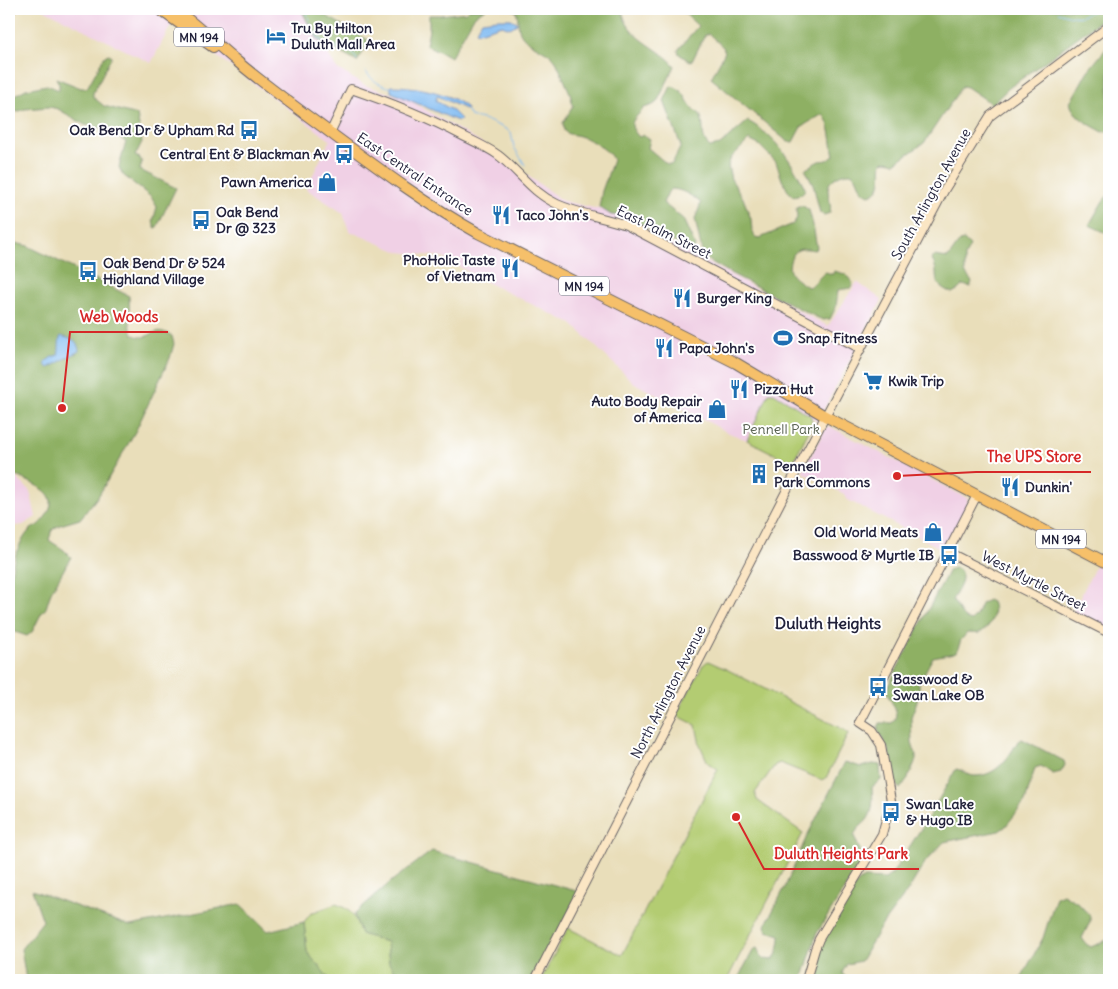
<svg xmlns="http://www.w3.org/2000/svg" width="1118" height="989" font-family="Delius,sans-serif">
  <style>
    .built { fill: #f0d0e5 }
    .green { fill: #b3cc72; stroke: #6a7756 }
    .forest { fill: #8eb064; stroke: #586950; fill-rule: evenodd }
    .water { fill: #81bbf2; stroke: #526e96 }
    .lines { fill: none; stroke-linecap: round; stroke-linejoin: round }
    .stream { stroke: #81bbf2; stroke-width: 1 }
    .secondary-casing { stroke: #686467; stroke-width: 10 }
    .highway-casing { stroke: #686467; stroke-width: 12 }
    .secondary { stroke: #fbe6c4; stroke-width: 8 }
    .highway { stroke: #f6c06b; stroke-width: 10 }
    .labels { text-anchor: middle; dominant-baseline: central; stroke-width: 4; stroke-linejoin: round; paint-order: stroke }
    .shield { fill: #fff; stroke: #646476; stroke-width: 1 }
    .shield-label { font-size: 12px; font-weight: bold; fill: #22223b }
    .poi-label { font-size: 14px; font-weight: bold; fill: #22223b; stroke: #fff; text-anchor: start }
    .street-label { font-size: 14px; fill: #22223b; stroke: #fff }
    .park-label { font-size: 14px; fill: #555e4e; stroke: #fff }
    .quarter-label { font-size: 16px; font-weight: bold; fill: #22223b; stroke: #fff }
    .leader { fill: none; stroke: #d62828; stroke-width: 2 }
    .callout-dot { fill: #d62828; stroke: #fff; stroke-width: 2 }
    .callout-label { font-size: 15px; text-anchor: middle; font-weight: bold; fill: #d62828; stroke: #fff; stroke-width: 4; stroke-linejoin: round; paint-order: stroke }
  </style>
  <rect width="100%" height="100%" fill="#fff"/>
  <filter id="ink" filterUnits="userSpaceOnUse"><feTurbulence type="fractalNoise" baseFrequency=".02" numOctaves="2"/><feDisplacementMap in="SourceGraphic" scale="10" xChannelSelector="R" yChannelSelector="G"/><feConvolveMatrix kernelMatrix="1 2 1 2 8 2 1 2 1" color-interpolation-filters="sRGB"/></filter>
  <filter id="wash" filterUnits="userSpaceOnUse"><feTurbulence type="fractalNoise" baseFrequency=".0096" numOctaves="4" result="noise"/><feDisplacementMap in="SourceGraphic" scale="20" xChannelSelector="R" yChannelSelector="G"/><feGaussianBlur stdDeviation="1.12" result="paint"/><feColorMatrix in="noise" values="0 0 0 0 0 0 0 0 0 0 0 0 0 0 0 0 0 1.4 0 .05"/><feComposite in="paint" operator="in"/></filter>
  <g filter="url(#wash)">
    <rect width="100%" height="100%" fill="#e9deba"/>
    <path class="built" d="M43 9H303L336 68 364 85 407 99 520 166 525 174 563 201 611 212 828 326 857 282 882 300 817 422 774 393H769L747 440 729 433 634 383 572 324 482 280 443 257 399 252 349 231 343 213 306 189 330 140 172 23 151 63Z
      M829 426 967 498 968 501 966 508 944 550 846 499 844 494 802 472 825 429Z
      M9 475 18 479 30 491 36 517 23 525 14 526 9 522Z
      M1096 565 1109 571V631L1073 612Z"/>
    <path class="green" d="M769 393H774L811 416 812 425 792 463 747 440Z
      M708 661 728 670 846 731 848 734 826 778 822 780 780 763 775 765 755 793 757 800 803 833 727 980H648L637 975 634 980H541L568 928 622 955 718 769 708 763 700 745 696 725 676 715 703 665Z
      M336 904C354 911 354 916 361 934L387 942 389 963 401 980H330L307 952 304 922 311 913Z"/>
    <path class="forest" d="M301 9H321L323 14 368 40 365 49 357 62 319 41 311 29Z
      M469 9H486L475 15 451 57 426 45 429 29V15H440L466 12Z
      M510 9H622C626 39 659 46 675 66L657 102 653 105 644 108C635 120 625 122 639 137L644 135 650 139 648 148 667 164H672L681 146 664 101 671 86C684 88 686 101 693 109 696 112 700 112 701 117 705 128 700 140 710 147L720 145 748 121C775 136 791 160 805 188 804 194 799 195 793 196L788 191 782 180 776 162 759 145 749 140 731 158 728 165 731 179 743 198 751 219 752 231 755 237 760 238 793 224 797 218 796 208 798 206H803L809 210 813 225 817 248 814 250C810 249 803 248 798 250 791 254 786 268 792 275 796 280 803 284 808 287 815 285 819 276 826 272L831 274H833L834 271 845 274 853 283 851 288 838 290 836 307 830 319 823 320 816 317 732 274 703 257 695 219 701 203C692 196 682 189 671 189L668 192 663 203 683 219 695 246 693 252 629 217 611 215 599 207 602 191 613 160C610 150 585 136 575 135 570 134 569 135 564 131L563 123 573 106 570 93 555 59C547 50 524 43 520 32 517 25 519 18 516 11Z
      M680 9H1109V14L1009 88 992 104 967 87 962 86 924 143 895 163 887 161 882 162C880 174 885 191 869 195L862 191 856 177 851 173C845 173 840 174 835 178 821 187 833 199 830 213L824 215 820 213 813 184 805 169C810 168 812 164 817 162 824 159 825 163 834 156 831 142 832 126 823 114L801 127 793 142H788L711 78 725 52 723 47 709 34 705 35 692 61 688 60 679 54 678 50 698 26Z
      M1109 45V131L1103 132C1091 125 1074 118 1070 103L1087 72Z
      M109 54 112 56 93 93V97L104 106 137 115 142 142 135 156 140 158 142 162 140 170 176 188 157 227 155 228 153 221 157 207 151 197 123 175 119 167 126 142 105 129 85 125 58 109 49 107 25 109 9 114V92L15 95 26 89 47 85 59 90V84L56 78 81 88H87L103 59 106 55Z
      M1109 194V234L1089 225 1103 201Z
      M964 240 970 246 965 256V273L972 282 970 287 963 285 959 289 952 293C927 282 942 276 932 260L934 256 948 258 960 241Z
      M11 242 28 246 129 296 130 324 133 335C135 335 138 337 141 337 154 337 154 325 172 336L174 344 170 358 136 430 99 495 80 519 60 525 53 529 49 539 50 541 64 550 71 557 51 592 46 608 41 614 32 632 27 636 9 630C9 606 8 577 16 554 18 548 24 536 29 531 31 528 36 527 38 525 53 511 58 496 37 486 28 481 19 476 9 475V243ZM65 338 72 339 78 347 77 353 67 357 51 367 46 366V362L54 356H58L60 350V339Z
      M954 568 959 569C967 579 957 591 952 600 959 608 960 618 971 621L976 616 981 604 988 600 992 602C997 613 991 628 979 633 976 634 971 633 967 633L961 640 957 651 954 653 933 657 919 683V696L911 717 912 742 916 755V760L908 778 900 789 896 785 888 749 878 731V728L880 723H892C902 712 890 703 886 690L949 570Z
      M1022 739 1064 761 1065 765 1061 772 1053 774 1041 766 1035 768 1025 802 1005 827 999 831 944 842 926 861 909 889 880 928 861 961 847 964 842 973 848 980H811C819 941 836 915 858 882L864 878 885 879 892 874 931 813 956 769C963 770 968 776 975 776 997 776 1009 757 1018 741Z
      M845 762 861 767 873 764 880 765 881 780 872 787C873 798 874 811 867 820 862 826 856 829 854 836L863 857 862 861 817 933 802 980H737L754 949 757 948 763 959 773 960C778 953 780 944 780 935L767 931 765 926 785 887 807 836Z
      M432 851 580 892 531 980H401L389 963 387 942 361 934 354 914 393 880Z
      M32 890 130 926 240 904 268 931 304 922 307 952 330 980H26L21 949 43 921Z
      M1063 894 1078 903 1090 916V922L1082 938 1086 944 1091 947 1109 939V980H1020L1043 938 1056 897Z"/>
    <path class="water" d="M497 19H511L517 22V24L510 28 502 25 479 32 476 31 482 21Z
      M391 86C415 86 448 92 466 107L467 110 437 96 436 101 452 110 461 119 459 121 455 120 391 92Z
      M61 336C72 340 77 338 79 351L48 368 46 366 45 362 52 357 58 355C60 349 58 341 61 336Z"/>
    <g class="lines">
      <path class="stream" d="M306 9C309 20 311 30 319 38 329 50 350 44 357 60
        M1058 12C1077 18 1080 19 1096 9
        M366 72C373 82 381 85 392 88
        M466 110 470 116 486 120 506 129 511 133 514 147 525 165"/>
    </g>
  </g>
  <g filter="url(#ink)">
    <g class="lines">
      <g class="secondary-casing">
        <path id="secondary" d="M9 10 12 9
          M330 133 351 89C389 102 425 116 461 135 473 141 487 147 498 155 519 171 531 192 557 204 579 214 603 217 626 225L861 349
          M948 552 1109 633
          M535 980 796 472 945 189 990 116 1109 26
          M806 980 815 949 819 939 882 834 891 801 881 745 872 731 860 723 977 495"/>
      </g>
      <g class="highway-casing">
        <path id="highway" d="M159 9 213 47
          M175 9C198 26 217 45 239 63 270 89 304 113 336 137 382 171 428 205 478 233L736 363 825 416 1109 564"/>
      </g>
      <use href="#secondary" class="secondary"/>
      <use href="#highway" class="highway"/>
    </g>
  </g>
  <defs>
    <g id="hotel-bare" transform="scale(1.5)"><path d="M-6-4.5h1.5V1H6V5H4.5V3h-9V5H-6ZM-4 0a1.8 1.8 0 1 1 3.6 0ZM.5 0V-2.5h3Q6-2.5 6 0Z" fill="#1f6fb2" stroke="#fff" stroke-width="2.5" paint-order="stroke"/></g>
    <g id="bus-bare" transform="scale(1.5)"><path d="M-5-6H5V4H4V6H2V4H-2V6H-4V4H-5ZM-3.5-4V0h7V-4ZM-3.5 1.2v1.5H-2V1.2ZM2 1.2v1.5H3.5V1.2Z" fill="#1f6fb2" stroke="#fff" stroke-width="2.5" paint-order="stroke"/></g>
    <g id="shop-bare" transform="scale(1.5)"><path d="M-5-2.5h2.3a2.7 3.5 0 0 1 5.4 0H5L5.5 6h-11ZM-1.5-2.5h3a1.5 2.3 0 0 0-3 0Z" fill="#1f6fb2" stroke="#fff" stroke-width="2.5" paint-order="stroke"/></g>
    <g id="restaurant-bare" transform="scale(1.5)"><path d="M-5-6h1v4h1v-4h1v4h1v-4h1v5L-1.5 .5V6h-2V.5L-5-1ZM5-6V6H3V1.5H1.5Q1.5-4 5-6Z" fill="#1f6fb2" stroke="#fff" stroke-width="2.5" paint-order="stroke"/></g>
    <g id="stadium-bare" transform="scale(1.5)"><path d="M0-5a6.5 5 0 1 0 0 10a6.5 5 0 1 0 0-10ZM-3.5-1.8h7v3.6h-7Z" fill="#1f6fb2" stroke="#fff" stroke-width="2.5" paint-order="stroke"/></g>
    <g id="supermarket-bare" transform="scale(1.5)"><path d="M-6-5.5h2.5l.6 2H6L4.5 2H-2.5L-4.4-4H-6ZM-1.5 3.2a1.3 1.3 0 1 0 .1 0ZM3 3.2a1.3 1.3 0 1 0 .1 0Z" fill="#1f6fb2" stroke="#fff" stroke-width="2.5" paint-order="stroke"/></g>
    <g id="building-bare" transform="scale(1.5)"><path d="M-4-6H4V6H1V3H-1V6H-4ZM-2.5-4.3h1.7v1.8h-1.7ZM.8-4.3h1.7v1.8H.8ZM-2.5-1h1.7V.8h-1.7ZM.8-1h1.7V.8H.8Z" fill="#1f6fb2" stroke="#fff" stroke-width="2.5" paint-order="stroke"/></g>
  </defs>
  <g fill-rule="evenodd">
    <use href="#hotel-bare" x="276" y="36"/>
    <use href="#bus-bare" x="249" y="130"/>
    <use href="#bus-bare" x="344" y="154"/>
    <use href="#shop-bare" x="327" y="182"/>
    <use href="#restaurant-bare" x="501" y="215"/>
    <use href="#bus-bare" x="201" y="220"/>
    <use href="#restaurant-bare" x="510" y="268"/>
    <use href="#bus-bare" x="88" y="271"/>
    <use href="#restaurant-bare" x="682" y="298"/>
    <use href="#stadium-bare" x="783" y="338"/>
    <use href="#restaurant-bare" x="664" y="348"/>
    <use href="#supermarket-bare" x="873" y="381"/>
    <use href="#restaurant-bare" x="739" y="389"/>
    <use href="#shop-bare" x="717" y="409"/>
    <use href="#building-bare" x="759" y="474"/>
    <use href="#restaurant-bare" x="1010" y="487"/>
    <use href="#shop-bare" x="933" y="532"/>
    <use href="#bus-bare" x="949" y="555"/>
    <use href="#bus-bare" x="878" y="687"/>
    <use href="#bus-bare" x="891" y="812"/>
  </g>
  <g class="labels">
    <g class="shield">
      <rect x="174" y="27.5" width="50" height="19" rx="4"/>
      <rect x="559" y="276.5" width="50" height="19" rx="4"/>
      <rect x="1036" y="529.5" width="50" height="19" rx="4"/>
    </g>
    <g class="shield-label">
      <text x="199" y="37">MN 194</text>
      <text x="584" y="286">MN 194</text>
      <text x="1061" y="539">MN 194</text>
    </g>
    <g class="poi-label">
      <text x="291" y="28">Tru By Hilton<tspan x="291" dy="16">Duluth Mall Area</tspan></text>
      <text x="234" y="130" text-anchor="end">Oak Bend Dr &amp; Upham Rd</text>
      <text x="329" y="154" text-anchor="end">Central Ent &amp; Blackman Av</text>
      <text x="312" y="182" text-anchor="end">Pawn America</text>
      <text x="216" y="212">Oak Bend<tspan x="216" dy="16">Dr @ 323</tspan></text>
      <text x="516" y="215">Taco John's</text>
      <text x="495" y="260" text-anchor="end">PhoHolic Taste<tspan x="495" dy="16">of Vietnam</tspan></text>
      <text x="103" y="263">Oak Bend Dr &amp; 524<tspan x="103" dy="16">Highland Village</tspan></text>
      <text x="697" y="298">Burger King</text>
      <text x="798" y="338">Snap Fitness</text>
      <text x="679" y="348">Papa John's</text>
      <text x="888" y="381">Kwik Trip</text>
      <text x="754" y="389">Pizza Hut</text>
      <text x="702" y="401" text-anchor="end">Auto Body Repair<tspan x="702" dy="16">of America</tspan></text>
      <text x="774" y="466">Pennell<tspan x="774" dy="16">Park Commons</tspan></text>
      <text x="1025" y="487">Dunkin'</text>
      <text x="918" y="532" text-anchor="end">Old World Meats</text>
      <text x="934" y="555" text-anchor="end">Basswood &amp; Myrtle IB</text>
      <text x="893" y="679">Basswood &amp;<tspan x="893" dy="16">Swan Lake OB</tspan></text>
      <text x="906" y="804">Swan Lake<tspan x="906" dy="16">&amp; Hugo IB</tspan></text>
    </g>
    <g class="street-label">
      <text transform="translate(415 174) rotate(34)">East Central Entrance</text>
      <text transform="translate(931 194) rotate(-61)">South Arlington Avenue</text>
      <text transform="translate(664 232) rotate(26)">East Palm Street</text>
      <text transform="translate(1034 581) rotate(27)">West Myrtle Street</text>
      <text transform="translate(668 692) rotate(-63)">North Arlington Avenue</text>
    </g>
    <g class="park-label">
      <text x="781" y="429">Pennell Park</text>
    </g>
    <g class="quarter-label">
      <text x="828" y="623">Duluth Heights</text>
    </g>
  </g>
  <path class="leader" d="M62 408L70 332H168M897 476L976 472H1091M736 817L764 869H919"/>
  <g class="callout-dot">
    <circle cx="62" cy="408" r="5"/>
    <circle cx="897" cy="476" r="5"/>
    <circle cx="736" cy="817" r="5"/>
  </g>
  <g class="callout-label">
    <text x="119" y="322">Web Woods</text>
    <text x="1034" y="462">The UPS Store</text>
    <text x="841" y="859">Duluth Heights Park</text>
  </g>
  <rect width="1118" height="989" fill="none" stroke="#fff" stroke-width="30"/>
</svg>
